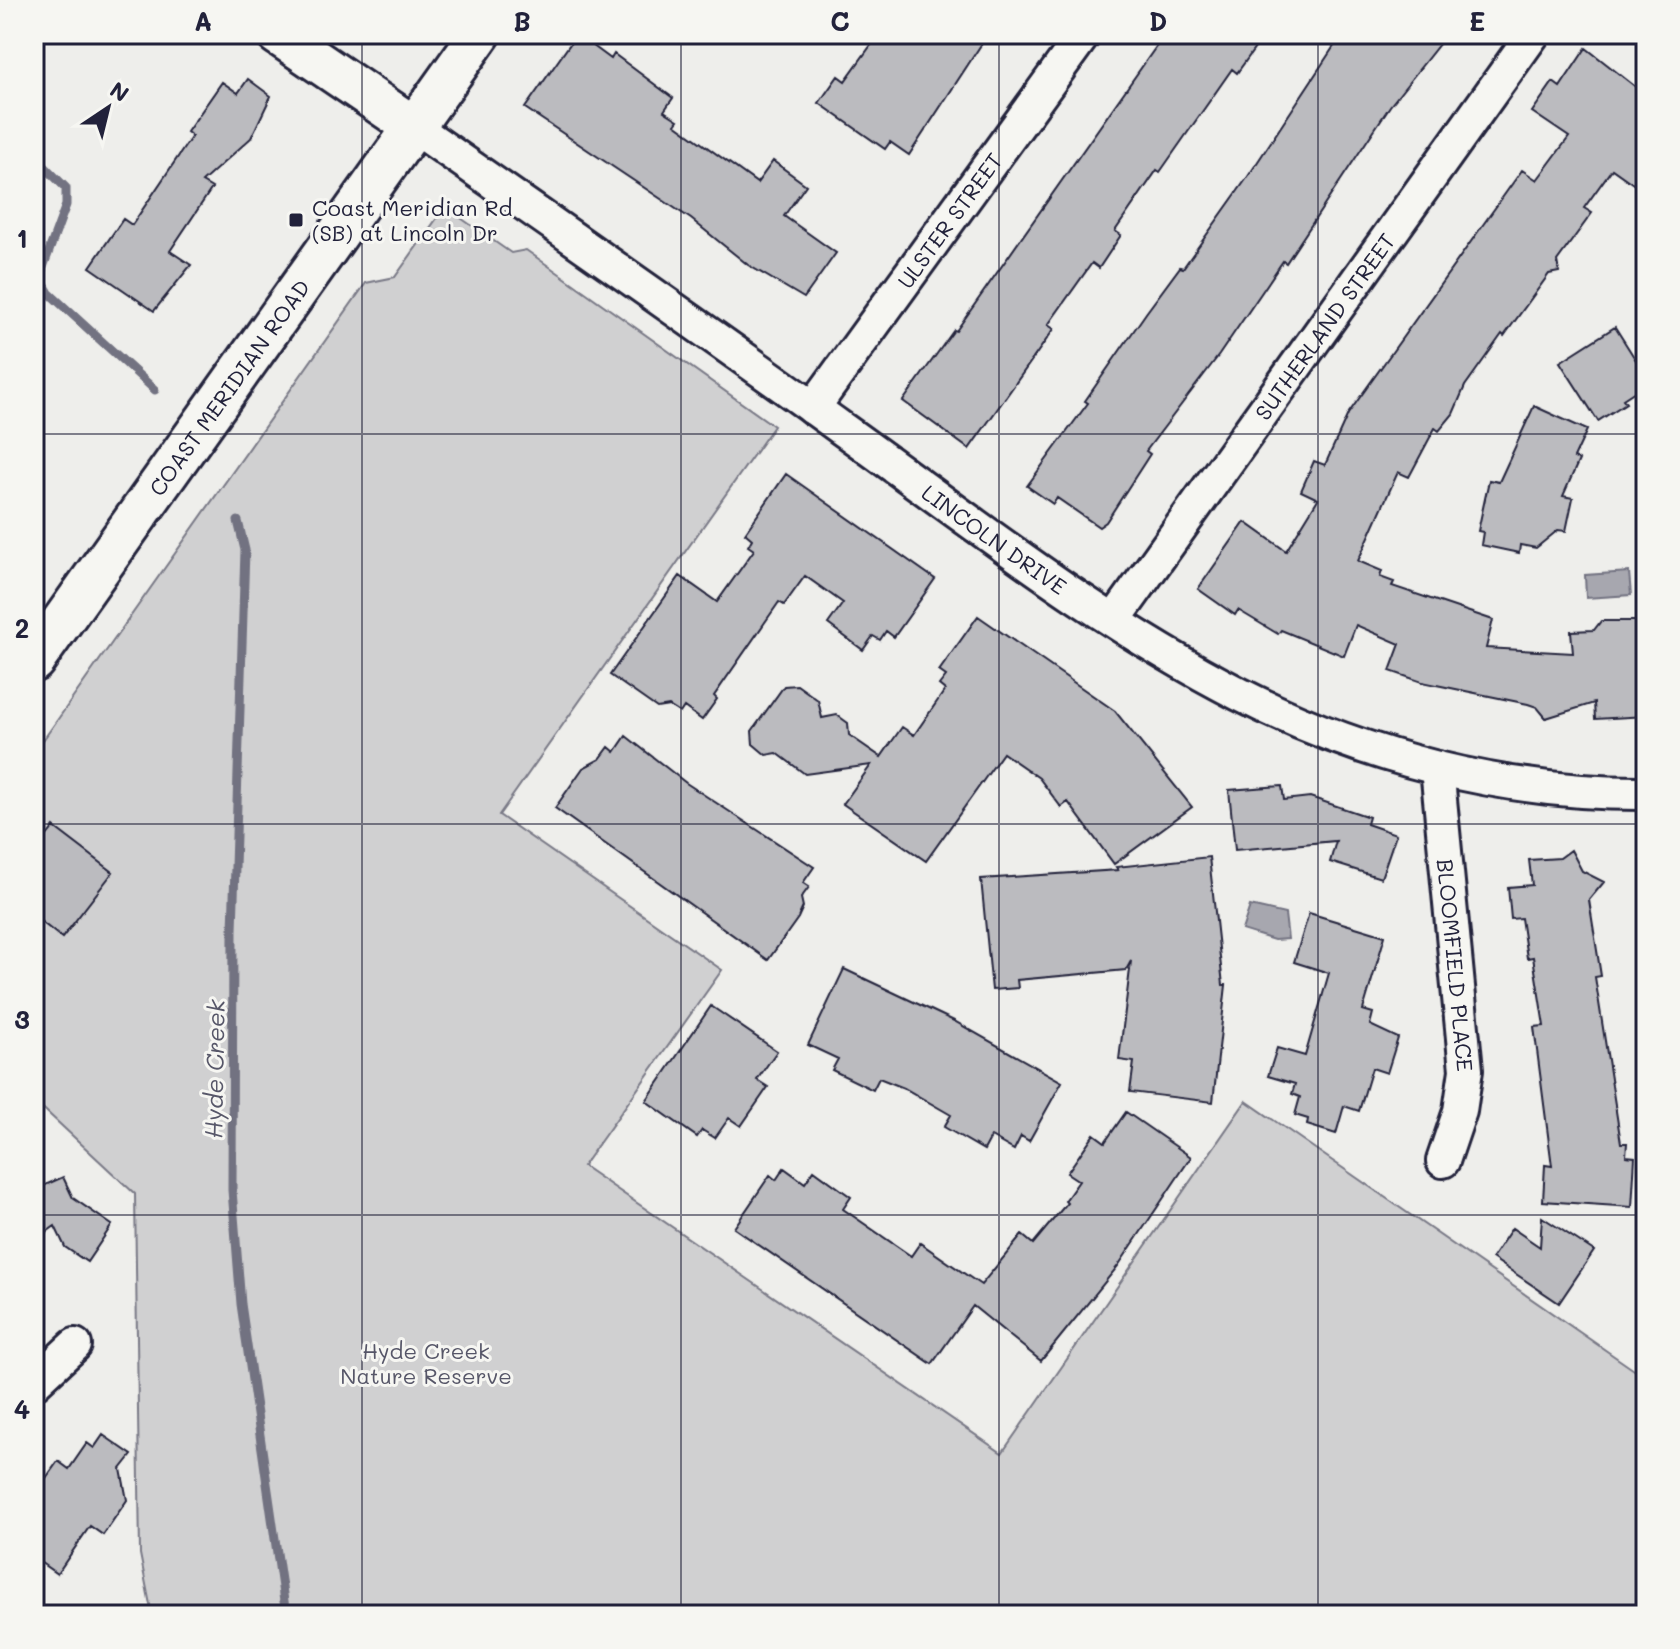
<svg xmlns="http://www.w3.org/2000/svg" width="1680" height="1649" font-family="Mali,sans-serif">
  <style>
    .green { fill: #d0d0d1; stroke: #797986; stroke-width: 2 }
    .water { fill: #a7a7af; stroke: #727281; stroke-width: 2 }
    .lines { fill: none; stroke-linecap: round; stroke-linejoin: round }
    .stream { stroke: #727281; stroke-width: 9 }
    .building { fill: #bbbbbf; stroke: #22223b; stroke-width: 2 }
    .minor-casing { stroke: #22223b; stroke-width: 38 }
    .major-casing { stroke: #22223b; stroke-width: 46 }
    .minor { stroke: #f6f6f2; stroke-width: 32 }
    .major { stroke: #f6f6f2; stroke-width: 40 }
    .grid { fill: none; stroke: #22223b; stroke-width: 2; stroke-opacity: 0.55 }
    .poi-dot { fill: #22223b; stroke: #f6f6f2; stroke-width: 3 }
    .labels { text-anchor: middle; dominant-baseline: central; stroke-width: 6; stroke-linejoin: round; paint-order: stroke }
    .poi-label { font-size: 22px; fill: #22223b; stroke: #f6f6f2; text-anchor: start }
    .street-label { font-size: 22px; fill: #22223b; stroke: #f6f6f2 }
    .park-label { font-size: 22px; fill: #565668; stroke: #f6f6f2 }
    .water-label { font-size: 24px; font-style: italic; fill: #575769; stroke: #f6f6f2 }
    .neatline { fill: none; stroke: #22223b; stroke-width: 3 }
    .grid-label { font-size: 26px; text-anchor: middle; font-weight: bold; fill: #22223b }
  </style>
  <rect width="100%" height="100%" fill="#eeeeeb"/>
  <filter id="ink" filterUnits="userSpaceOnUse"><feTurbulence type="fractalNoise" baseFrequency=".0125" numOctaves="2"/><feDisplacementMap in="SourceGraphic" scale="16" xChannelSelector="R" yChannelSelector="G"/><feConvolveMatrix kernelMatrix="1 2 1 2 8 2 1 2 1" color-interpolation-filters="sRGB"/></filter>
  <g filter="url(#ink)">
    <path class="green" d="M445 207 511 253 526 250 774 426 499 815 722 970 583 1166 1002 1453 1246 1101 1637 1372 1646 1360V1615H152L140 1554 135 1194 34 1100V753L366 283 395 277Z"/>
    <path class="water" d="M1629 572 1631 595 1586 598 1585 575Z
      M1250 906 1285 914 1288 939 1274 940 1242 930Z"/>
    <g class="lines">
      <path class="stream" d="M34 156 66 188V205L42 270V281L49 293 155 390
        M238 521 245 550 233 930 232 1190 241 1304 286 1615"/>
    </g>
    <path class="building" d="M577 34 611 59 614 54 673 98 664 111 678 120 675 124 757 183 773 161 806 185 784 216 836 253 804 298 748 265 691 219 525 108Z
      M879 34H988L909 155 890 142 885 149 819 103 838 76 845 81Z
      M1165 34H1265L1237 73 1232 69 1160 172 1157 170 1115 231 1121 235 1099 268 1092 263 1048 325 1054 329 969 449 903 401 954 330 956 331Z
      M1342 34H1447L1390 106 1286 263 1283 261 1219 355 1146 451 1150 454 1106 522 1099 527 1057 498 1053 504 1027 486 1088 403 1085 401 1146 313 1180 267 1183 268 1247 178Z
      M1586 48 1646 95V193L1612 169 1584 208 1592 213 1557 261 1559 272 1549 274 1504 336 1502 334 1465 386 1453 414 1439 431 1435 428 1409 477 1398 472 1358 561 1382 571 1380 577 1394 582 1392 586 1493 620 1486 648 1573 653 1571 631 1594 630 1601 621H1646V716L1595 719 1594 703 1546 718 1537 707 1528 704 1422 682 1390 671 1400 644 1356 625 1344 656 1281 630 1278 634 1238 610 1235 615 1198 589 1245 522 1286 551 1318 499 1301 491 1314 461 1325 465 1348 414 1522 170 1537 180 1569 137 1532 112 1553 82 1560 87Z
      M248 79 271 96 251 138 202 182 212 188 170 251 191 265 154 311 90 267 123 219 132 225 192 136 187 132 222 82 238 93Z
      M1615 327 1646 376V384L1623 399 1626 403 1598 421 1560 362Z
      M1534 406 1587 430 1574 458 1579 460 1563 496 1573 498 1566 531 1558 530 1536 548 1520 545 1519 553 1481 545 1483 532 1478 531 1489 480 1499 482Z
      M786 474 935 579 894 637 886 631 880 640 873 636 863 650 828 624 843 603 805 576 784 605 779 602 714 696 717 699 702 720 684 707 680 713 669 706 657 708 610 675 680 576 717 602 754 550 748 546 752 539 745 533Z
      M978 616 1115 711 1192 807 1114 864 1068 802 1061 807 1039 778 1003 753 926 861 843 804 871 765 805 774 777 753 766 755 753 744 752 731 784 686 797 685 818 700 822 718 837 715 848 723 849 735 881 757 902 727 914 735 945 690 939 685 946 676 939 671Z
      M626 736 686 783 814 867 803 883 809 887 801 898 803 907 798 918 768 960 555 808 583 768 600 759 609 747 615 752Z
      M1282 786 1284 800 1310 797 1369 817 1367 824 1396 834 1381 878 1330 862 1336 841 1235 850 1229 790Z
      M54 827 113 872 62 938 34 916V852Z
      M1571 850 1582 871 1604 882 1589 900 1601 976 1595 977 1621 1143H1627L1626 1156 1635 1157 1632 1207 1543 1201 1545 1165 1552 1166 1534 1027 1544 1026 1533 957 1527 958 1521 918 1511 919 1508 887 1532 885 1529 860 1560 858Z
      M1209 857 1223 985H1226L1213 1102 1130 1092 1134 1062 1119 1060 1131 961 1126 970 1017 980 1018 988 992 990 981 879 1118 870 1116 867Z
      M1309 913 1385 936 1363 1010 1373 1013 1370 1025 1398 1038 1387 1073 1372 1068 1359 1111 1344 1106 1336 1134 1307 1125 1308 1119 1295 1115 1300 1097 1292 1094 1295 1084 1268 1076 1277 1048 1305 1056 1329 973 1294 962Z
      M844 969 954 1021 1062 1082 1029 1141 1021 1136 1014 1150 991 1137 984 1150 944 1127 951 1115 904 1088 879 1078 873 1090 832 1070 838 1059 808 1045Z
      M711 1006 777 1051 757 1080 768 1087 741 1126 729 1118 715 1138 702 1130 697 1137 646 1101Z
      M1126 1112 1191 1157 1118 1266 1041 1361 973 1306 932 1364 734 1228 770 1175 776 1180 784 1168 805 1183 814 1170 851 1197 843 1209 911 1256 920 1243 981 1285 1022 1235 1033 1244 1067 1203 1065 1201 1079 1181 1067 1173 1094 1134 1105 1142Z
      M63 1177 73 1198 112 1225 87 1262 65 1247 55 1226 34 1241V1190Z
      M1542 1217 1594 1251 1559 1303 1492 1258 1512 1228 1540 1247Z
      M103 1435 132 1455 121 1469 127 1500 103 1535 90 1526 57 1574 34 1558V1495L58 1461 69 1469 87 1443 94 1448Z"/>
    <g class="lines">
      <g class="minor-casing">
        <g id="minor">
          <path id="s1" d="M414 127C557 227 700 326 841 428 970 520 1098 622 1239 694 1364 758 1506 794 1646 793"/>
          <path id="s2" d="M813 408 1084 34"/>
          <path id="s3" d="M1115 619 1533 34"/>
          <path id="s4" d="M1437 768 1466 1070 1460 1111 1443 1161"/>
          <path d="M34 1383 75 1345"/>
        </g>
      </g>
      <g class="major-casing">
        <g id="major">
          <path d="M277 34 414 127"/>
          <path id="s5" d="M34 661 480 34"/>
        </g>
      </g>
      <use href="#minor" class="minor"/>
      <use href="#major" class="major"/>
    </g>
  </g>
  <path class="grid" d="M362 34V1615M681 34V1615M999 34V1615M1318 34V1615M34 434H1646M34 824H1646M34 1215H1646"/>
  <rect class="poi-dot" x="288" y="212" width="16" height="16" rx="4"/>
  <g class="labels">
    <g class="poi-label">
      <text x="312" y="207">Coast Meridian Rd<tspan x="312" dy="25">(SB) at Lincoln Dr</tspan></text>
    </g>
    <g class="street-label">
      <text stroke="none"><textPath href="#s2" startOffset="232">ULSTER STREET</textPath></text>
      <text stroke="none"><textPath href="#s3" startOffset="360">SUTHERLAND STREET</textPath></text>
      <text stroke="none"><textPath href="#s5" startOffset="336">COAST MERIDIAN ROAD</textPath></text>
      <text stroke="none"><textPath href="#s1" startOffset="712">LINCOLN DRIVE</textPath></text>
      <text stroke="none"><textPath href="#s4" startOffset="198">BLOOMFIELD PLACE</textPath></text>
    </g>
    <g class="park-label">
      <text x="426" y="1350">Hyde Creek<tspan x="426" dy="25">Nature Reserve</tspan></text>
    </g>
    <g class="water-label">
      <text transform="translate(214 1069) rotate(-89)">Hyde Creek</text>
    </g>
  </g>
  <rect width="1680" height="1649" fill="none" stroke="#f6f6f2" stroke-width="88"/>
  <g transform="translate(108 108) rotate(35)" stroke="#f6f6f2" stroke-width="6" paint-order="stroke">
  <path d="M0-6L14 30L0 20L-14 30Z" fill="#22223b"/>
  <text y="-12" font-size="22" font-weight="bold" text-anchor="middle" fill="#22223b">N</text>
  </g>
  <rect x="44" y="44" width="1592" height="1561" class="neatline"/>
  <g class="grid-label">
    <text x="203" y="31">A</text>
    <text x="522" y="31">B</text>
    <text x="840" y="31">C</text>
    <text x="1158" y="31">D</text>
    <text x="1477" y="31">E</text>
    <text x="22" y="248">1</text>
    <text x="22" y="638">2</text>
    <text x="22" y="1029">3</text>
    <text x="22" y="1419">4</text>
  </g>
</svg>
